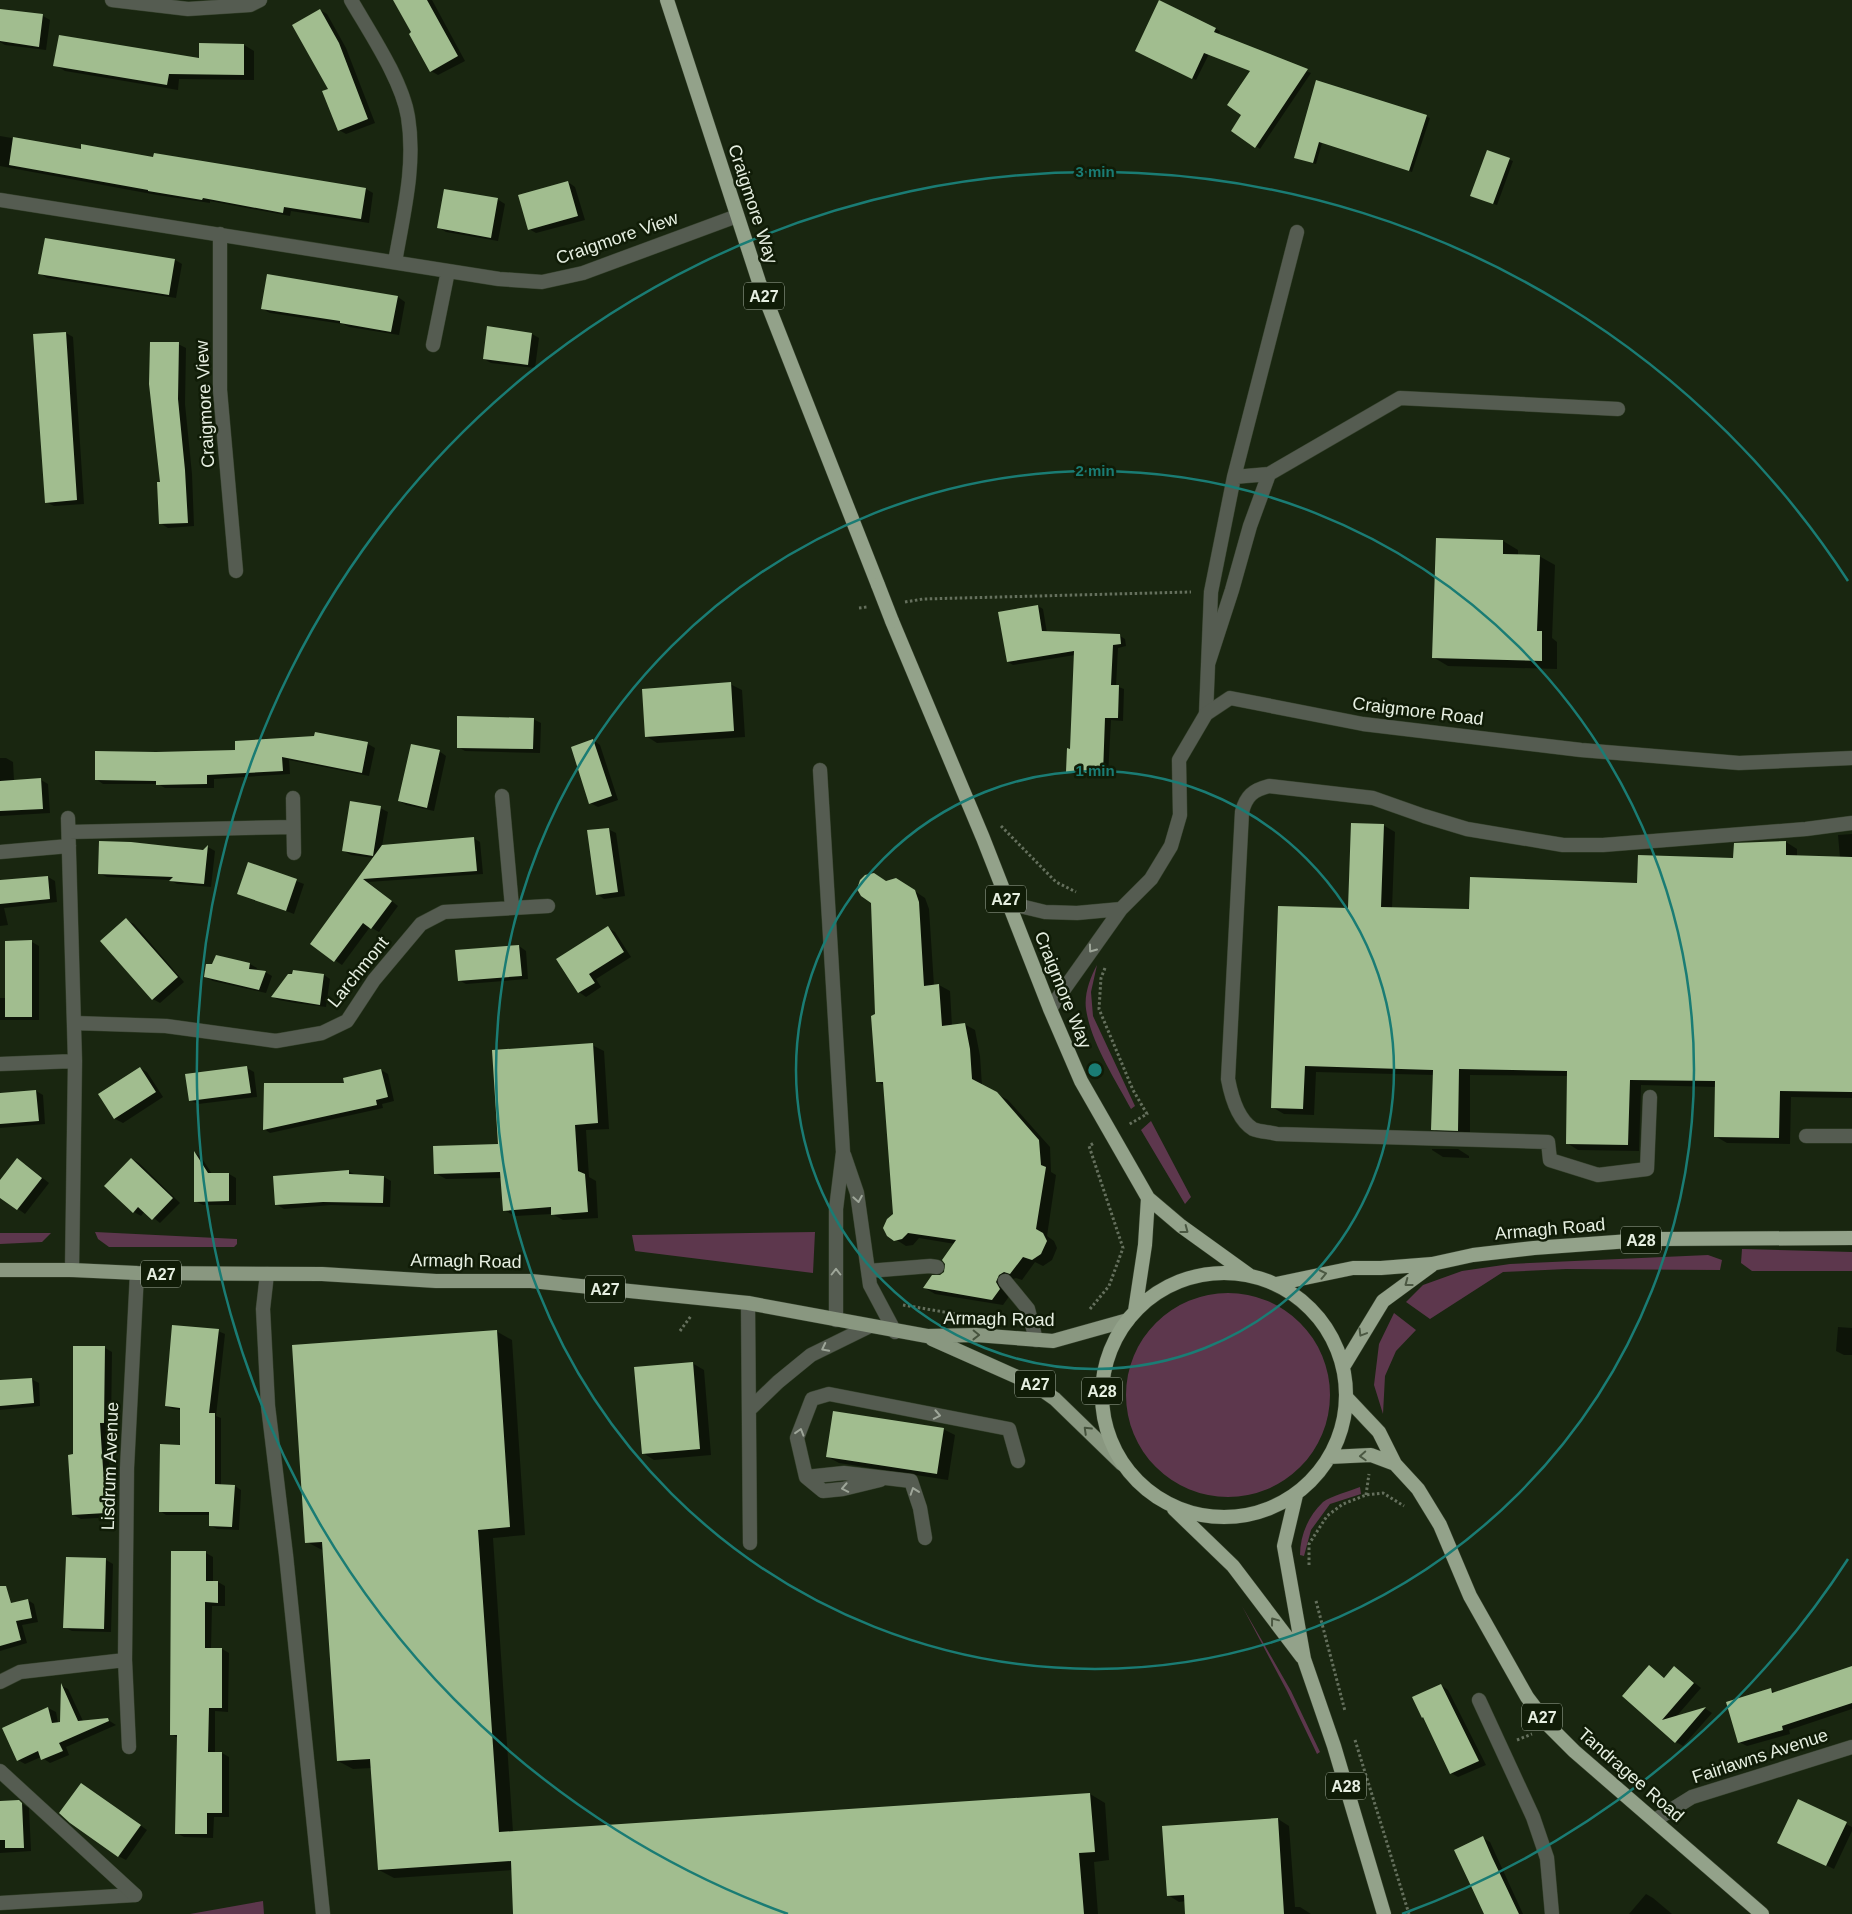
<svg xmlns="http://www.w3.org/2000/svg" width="1852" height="1914" font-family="Helvetica,sans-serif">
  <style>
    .green { fill: #5d374d }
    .shadow { fill: #0007 }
    .building { fill: #a1bd8f }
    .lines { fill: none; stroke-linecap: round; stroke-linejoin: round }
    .service-casing { stroke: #36422d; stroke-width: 15 }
    .minor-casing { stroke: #36422d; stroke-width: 15 }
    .primary-casing { stroke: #36422d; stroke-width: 15 }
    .trunk-casing { stroke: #36422d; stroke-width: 15 }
    .path { stroke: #65705d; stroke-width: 3; stroke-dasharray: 2.5 2.5; stroke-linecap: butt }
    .service { stroke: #555c51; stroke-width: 14 }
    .minor { stroke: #555c51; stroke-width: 14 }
    .primary { stroke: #899780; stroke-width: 14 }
    .trunk { stroke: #93a28a; stroke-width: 14 }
    .trunk-bridge-casing { stroke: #36422d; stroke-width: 15; stroke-linecap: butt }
    .trunk-bridge { stroke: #93a28a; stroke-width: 14 }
    .oneway { stroke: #9ea699 }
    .oneway2 { stroke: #4b5842 }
    .oneway3 { stroke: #46533d }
    .ring { fill: none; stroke: #1a7c74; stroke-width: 2.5 }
    .labels { text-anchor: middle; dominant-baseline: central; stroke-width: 5; stroke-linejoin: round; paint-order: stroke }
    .shield { fill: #101c07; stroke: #a6b0a0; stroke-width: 1 }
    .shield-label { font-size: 16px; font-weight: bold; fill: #e6efe1 }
    .street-label { font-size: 18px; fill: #e6efe1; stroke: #101c07 }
    .centre { fill: #1a7c74; stroke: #101c07; stroke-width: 2.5 }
    .ring-label { font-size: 15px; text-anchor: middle; font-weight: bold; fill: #1a7c74; stroke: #101c07; stroke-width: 5; stroke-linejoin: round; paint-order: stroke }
  </style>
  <rect width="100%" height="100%" fill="#192610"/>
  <path class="green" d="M1097 965 1091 992 1093 1016 1135 1106 1131 1109C1115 1079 1091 1043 1086 1009 1084 994 1090 978 1097 965Z
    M1151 1121 1191 1197 1185 1204 1141 1130Z
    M95 1232 237 1239V1244L234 1247H109L98 1239Z
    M815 1232 813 1273 635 1251 632 1235Z
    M0 1233H51L42 1242 0 1244Z
    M1742 1249 1852 1252V1271H1752L1741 1263Z
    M1708 1255 1722 1260 1720 1270 1566 1269 1503 1272 1430 1319 1406 1302 1423 1285 1462 1271 1510 1264Z
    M1126 1395a102 102 0 1 1 204 0a102 102 0 1 1-204 0Z
    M1394 1313 1416 1330 1396 1351 1385 1376 1383 1414 1374 1385 1379 1344Z
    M1360 1487 1361 1494 1330 1504 1311 1530 1304 1556 1300 1555C1300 1536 1308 1516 1323 1502 1331 1496 1350 1491 1360 1487Z
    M1242 1606 1291 1691 1320 1752 1317 1754 1287 1691Z
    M263 1901 264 1914H190Z"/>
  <path class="shadow" d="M394 0H432L465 61 438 75 431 71 413 33Z
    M1160 2 1220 31 1218 35 1311 73 1260 149 1232 130 1243 115 1252 71 1209 54 1196 80 1141 53Z
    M2 10 43 16 50 20 46 50 5 45 0 42Z
    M320 10 327 14 346 48 375 123 346 134 339 130 329 89Z
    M244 45 254 51V80L179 79 178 90 65 71 55 65 200 59Z
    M1317 81 1430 118 1412 172 1322 143 1316 164 1296 158Z
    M0 136 82 150 154 158 155 155 366 189 373 193 369 223 291 211 290 216 210 201V203L157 195 0 166Z
    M1488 152 1513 161 1497 205 1475 197Z
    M568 182 575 187 585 220 536 233 529 229Z
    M497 199 505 204 498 241 446 232 438 227Z
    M175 260 182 264 176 298 47 278 40 273Z
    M398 297 405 302 399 335 349 327 343 324 270 313 263 309Z
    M66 333 73 337 84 504 54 506 46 502Z
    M532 334 539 338 535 368 491 363 484 359Z
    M178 344 186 348 185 404 192 474 194 526 168 528 160 523 161 483Z
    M1503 541 1518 550V555L1539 556 1555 565 1552 638 1557 642V669L1448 666 1433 657Z
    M1038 606 1043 609 1047 633 1120 636 1125 639 1126 646 1118 648 1116 686 1124 689 1123 721 1111 720 1108 776 1073 774 1067 771 1072 750 1075 655 1013 665 1008 662Z
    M730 684 742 690 745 737 657 743 646 736Z
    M533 719 541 723 540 753 465 751 458 747Z
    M316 733 368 744 375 748 369 776 289 760 290 774 214 779V788H165L158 784H103L96 779 156 753 237 751 315 737Z
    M593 740 600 745 618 800 598 807 590 803Z
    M439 751 446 756 434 811 406 805 399 801Z
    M0 758H6L13 762 14 781 41 780 48 784 50 813 0 816Z
    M380 808 388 812 382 846 473 838 480 842 483 874 368 882 398 906 379 932 370 927 342 965 311 944 374 858 351 855 344 851Z
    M1383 825 1395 832 1392 908 1470 911 1638 884 1735 860 1786 842 1797 849V857L1840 858 1838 835 1852 834V1098L1791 1097 1790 1144 1727 1143 1715 1136 1716 1087 1641 1085 1639 1151 1578 1150 1567 1143 1568 1076 1470 1075V1136H1444L1433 1129 1434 1075 1316 1072 1314 1115 1284 1114 1272 1107Z
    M608 829 616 833 625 896 604 899 597 894Z
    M208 847 215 851 211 887 177 884 170 880 107 877 99 873 204 851Z
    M249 863 304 884 294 914 239 893Z
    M48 877 55 881 57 902 4 908 8 925 0 926V883Z
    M887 882 907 886 925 898 929 909 934 986 939 985 950 991 952 1026 964 1024 975 1030 980 1056 982 1086 1008 1100 1050 1147 1051 1172 1056 1175 1047 1236 1054 1241 1057 1248 1052 1260 1043 1266 1035 1262 1022 1280 1016 1278 1010 1280V1295L1003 1305 935 1294 925 1288 945 1273 955 1244 919 1238 913 1245 906 1246 895 1239V1214L885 1086 877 1081 876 1015Z
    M126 920 134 924 184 982 160 1003 153 999Z
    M608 928 615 932 631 957 596 979 601 987 586 997 579 992Z
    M6 942H32L39 946V1020H0V998H6Z
    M519 946 526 951 528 979 466 984 459 980Z
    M250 964 257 968 256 971 265 972 272 976 266 993 213 981 205 977Z
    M324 975 330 979 326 1007 295 1003 279 1000 273 997 293 976Z
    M592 1045 604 1051 609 1129 586 1130 589 1177 596 1181 598 1218 563 1220 552 1214 515 1216 504 1210 502 1178 446 1179 435 1173 499 1145Z
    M140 1068 147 1072 163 1097 123 1123 115 1119 100 1094Z
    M247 1068 254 1072 257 1097 198 1104 190 1100Z
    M381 1070 388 1074 394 1101 382 1104 383 1108 270 1133 264 1129 345 1084Z
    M36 1091 43 1095 45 1124 0 1128V1094Z
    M1432 1149H1458L1469 1156V1158L1443 1157 1432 1150Z
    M195 1153 201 1157 212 1174H229L236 1178V1205H203L195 1201Z
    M132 1159 139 1163 180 1203 160 1223 145 1211 141 1216 134 1212Z
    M25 1164 49 1183 25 1214 0 1196V1182Z
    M348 1171 356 1175 384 1177 391 1181 390 1207 331 1205 284 1209 276 1204Z
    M1838 1327 1852 1328V1355H1844L1836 1351Z
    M218 1331 225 1334 216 1416 221 1418V1485L235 1486 241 1490 239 1530 217 1529 210 1525V1515H166L160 1511 182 1446V1410L173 1409 166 1406Z
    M496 1331 512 1340 525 1535 493 1538 513 1832 1090 1794 1105 1803 1109 1860 1094 1862 1098 1914H515L512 1870 394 1878 379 1870 372 1768 353 1769 338 1761 324 1551 307 1542Z
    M105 1348 112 1352 111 1426H107L113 1517 81 1519 73 1515 74 1455Z
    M692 1363 704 1370 711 1455 654 1460 643 1453Z
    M31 1379 39 1383 40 1406 0 1410V1382Z
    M943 1429 955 1435 948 1480 839 1463 828 1457Z
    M172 1552 206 1553 213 1557V1582H218L225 1586V1606H212L211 1649H222L229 1653 228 1712 215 1711V1753H222L229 1757V1817H214L213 1838 184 1837 177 1833 178 1738 171 1734Z
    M67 1559 106 1560 113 1564 111 1632 72 1631 64 1627Z
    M28 1600 34 1604 38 1622 22 1625 27 1643 0 1651V1608Z
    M1650 1667 1665 1678 1675 1667 1701 1688 1675 1718 1706 1709 1712 1713 1683 1746 1676 1742 1624 1696Z
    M1852 1670V1709L1789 1730 1790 1734 1747 1746 1739 1742 1771 1690 1776 1693Z
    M1441 1685 1448 1690 1486 1765 1458 1777 1451 1773Z
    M62 1686 68 1689 83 1721 108 1720 116 1725 66 1747 69 1755 50 1763 41 1757 25 1764 18 1760 3 1729 48 1708 56 1712 58 1723H61Z
    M89 1789 147 1830 126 1860 118 1856Z
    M19 1802 29 1808 31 1851 0 1853V1803Z
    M1278 1819 1289 1826 1295 1907H1300L1311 1914H1187L1186 1901 1179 1902 1168 1895Z
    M1846 1824 1852 1827V1831L1834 1869 1786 1846Z
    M1483 1838 1490 1842 1523 1914H1485Z
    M1646 1894 1653 1898 1672 1914H1629Z"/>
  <path class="building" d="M393 0H427L458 56 430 72 409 34 411 32Z
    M1159 0 1216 28 1214 32 1308 69 1255 148 1231 131 1241 115 1227 105 1250 71 1204 53 1192 79 1135 51Z
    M0 9 43 14 39 47 0 41Z
    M320 9 339 43 368 119 338 131 322 91 328 89 292 25Z
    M59 35 199 58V43L244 44V75L169 74 167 85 53 66Z
    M1316 80 1427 115 1409 171 1319 142 1313 163 1294 158Z
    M13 137 81 149V144L153 157 154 153 366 188 361 219 284 207 283 213 203 198 202 200 148 191V190L9 165Z
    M1487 150 1510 158 1493 204 1470 196Z
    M568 181 578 216 528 230 518 195Z
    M444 189 498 198 491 238 437 228Z
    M45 238 175 259 169 295 38 274Z
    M267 274 398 296 391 332 340 323V321L261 309Z
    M487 326 532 333 528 365 483 359Z
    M66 332 77 500 45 503 33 334Z
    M150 342H179L178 399 185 470 188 523 159 524 157 482H160L149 384Z
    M1436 538 1503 540V554L1540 555 1537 631H1542V661L1432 658Z
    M1038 605 1042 631 1120 634 1121 644 1113 645 1111 685H1119L1118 718H1105L1103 774 1066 772 1067 748 1070 749 1074 651 1007 662 998 612Z
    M731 682 734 731 645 737 642 689Z
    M457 716 534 718 533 749 457 748Z
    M315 732 368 742 362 773 282 757 283 771 207 775V784L156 785V781L95 780V751L156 752 235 750V741L314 736Z
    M593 739 612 796 589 804 571 747Z
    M411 744 440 750 427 808 398 801Z
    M41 778 43 809 0 811V781Z
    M350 801 381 806 373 856 342 851Z
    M1351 823 1384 824 1381 907 1469 909 1470 877 1637 883 1638 855 1733 858 1734 843 1786 841V855L1852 857V1092L1780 1091 1779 1138 1714 1137 1715 1081 1630 1080 1628 1145 1566 1144 1567 1071 1459 1069 1458 1131 1431 1130 1433 1070 1305 1066 1303 1109 1271 1108 1278 906 1348 908Z
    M609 828 618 892 596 895 587 830Z
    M474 837 477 871 363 879 392 901 371 929 363 923 334 962 310 944 382 845Z
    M99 841 131 842 203 850 208 845 204 884 169 881 173 877 98 874Z
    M248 862 297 879 286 911 237 894Z
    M874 873 886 881 896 878 915 890 919 902 924 986 939 984 942 1026 965 1023 970 1049 972 1079 997 1092 1039 1140 1041 1165 1046 1167 1036 1229 1043 1233 1047 1241 1041 1254 1032 1260 1023 1257 1010 1274 1004 1272 999 1275 996 1282 1000 1289 992 1300 923 1288 932 1275H940L944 1272 945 1264 942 1260 956 1240 908 1233 902 1239 894 1241 887 1236 883 1228 887 1219 893 1214 883 1082H876L871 1016 875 1014 871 903 861 896 857 889 860 880 865 875Z
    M48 876 50 899 0 904V880Z
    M126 918 178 977 152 1000 100 941Z
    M608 926 624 952 589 974 595 983 578 993 556 959Z
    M32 940V1017H5V941Z
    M519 945 522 976 458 981 455 950Z
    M216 955 250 963 249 969 266 971 259 990 204 977 206 964H212Z
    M293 970 324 974 320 1005 271 997 288 974H292Z
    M593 1043 598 1123 575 1125 578 1171 585 1174 588 1212 551 1215V1207L503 1211 500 1172 434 1174 433 1146 498 1144 492 1050Z
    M247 1066 251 1093 189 1101 185 1074Z
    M140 1067 156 1092 114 1119 98 1094Z
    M381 1069 388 1097 376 1100 377 1105 263 1130 264 1083H344L343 1078Z
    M36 1090 39 1121 0 1124V1093Z
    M194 1151 208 1173H229V1201L194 1202Z
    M17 1158 42 1178 17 1210 0 1198V1180Z
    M131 1158 173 1198 152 1220 138 1207 133 1213 104 1186Z
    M349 1170V1174L384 1176 383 1203 323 1202 275 1205 273 1176Z
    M172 1325 219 1329 209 1413H215V1484L235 1485 232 1527 209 1526V1512H159L160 1444 180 1445V1408L165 1406Z
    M497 1330 510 1527 478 1530 499 1832 1090 1793 1095 1852 1079 1853 1084 1914H513L511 1861 378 1870 370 1759 337 1761 322 1542 305 1543 292 1345Z
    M73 1346H105L104 1423H100L106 1513 72 1515 68 1455 73 1454Z
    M693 1362 700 1449 642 1454 634 1367Z
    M32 1378 34 1403 0 1406V1380Z
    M833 1411 944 1428 937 1474 826 1457Z
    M171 1551H206V1581H218V1603L205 1602V1648H222V1708H209L208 1752H222V1813H207V1834H175L177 1735H170Z
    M66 1557 106 1558 104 1629 63 1628Z
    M0 1586H6L11 1603 28 1599 32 1618 16 1621 21 1640 0 1646Z
    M1649 1665 1664 1678 1674 1666 1694 1683 1662 1720 1706 1707 1675 1743 1622 1696Z
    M1852 1666V1703L1782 1726 1783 1730 1738 1743 1726 1702 1771 1688 1772 1693Z
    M61 1683 78 1721 108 1718 109 1721 59 1743 63 1751 41 1760 38 1751 17 1761 2 1728 48 1707 52 1723 60 1722Z
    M1441 1684 1479 1761 1450 1774 1423 1717 1422 1718 1412 1697Z
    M81 1783 141 1825 118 1857 70 1823 59 1813Z
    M1798 1799 1847 1822 1826 1866 1777 1843Z
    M19 1800 22 1803 24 1848H5V1840H0V1801Z
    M1278 1818 1284 1914H1185L1184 1895 1167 1896 1162 1826Z
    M1483 1836 1492 1857 1519 1914H1484L1471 1886 1454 1850Z"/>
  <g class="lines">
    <g class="service-casing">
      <path id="service" d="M1234 477 1269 474
        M1208 664 1232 590 1250 526 1269 474 1400 398 1618 409
        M1206 714 1211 592 1234 477 1297 232
        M820 770 843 1152 836 1209V1320
        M1650 1097 1647 1169 1598 1175 1550 1160 1548 1142 1277 1134C1271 1132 1259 1132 1253 1129 1237 1119 1231 1095 1228 1079L1242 812C1246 796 1253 790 1269 786L1373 798 1424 816 1467 829 1563 845H1603L1806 829 1852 823
        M1806 1136H1852
        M844 1155 857 1193 870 1285 895 1332
        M868 1271 930 1266 937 1267
        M267 1274 263 1309 268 1406 286 1555 323 1914
        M1005 1281 1028 1309 1036 1340
        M748 1303 750 1543
        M749 1410 778 1382 811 1355 868 1327
        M806 1477 823 1491 843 1489 880 1480
        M925 1538 920 1508 911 1481 844 1473 806 1477 797 1438 812 1399 829 1394 1009 1429 1018 1461
        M0 1903 135 1895"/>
    </g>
    <g class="minor-casing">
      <path id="minor" d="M112 0 188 9 250 5 260 0
        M351 0C370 33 402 80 408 117 416 166 403 215 395 262
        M0 200 499 279 542 282 583 273 737 216
        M220 234V390L236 571
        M433 345 448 271
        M502 796 512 907
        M293 798 294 853
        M68 818 75 1061 72 1270
        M69 832 293 827
        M0 852 69 846
        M1008 903 1045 912 1077 913 1121 909
        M1050 1009 1121 909 1151 879 1171 846 1180 815 1179 760 1206 714 1230 698 1363 724 1581 750 1739 763 1852 758
        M74 1023 166 1026 276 1041 322 1033 347 1021 374 980 421 924 444 912 548 906
        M0 1064 75 1061
        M0 1682 20 1672 125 1660
        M1479 1700 1533 1817 1547 1858 1552 1914
        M129 1747 125 1660 127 1468 137 1273
        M0 1771 135 1895
        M1655 1820 1692 1797 1852 1747"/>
    </g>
    <g class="primary-casing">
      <path id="primary" d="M0 1270H72L137 1273 322 1274 436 1281H531L748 1303 927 1336 976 1335 1053 1341 1128 1320
        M932 1339 1035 1385 1055 1399 1122 1464"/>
    </g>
    <g class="trunk-casing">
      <path id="trunk" d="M667 0 759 282 878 585
        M892 621 983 838 1050 1009 1081 1081 1148 1198 1181 1226 1249 1275
        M1102 1395a122 122 0 1 1 244 0a122 122 0 1 1-244 0Z
        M1276 1284 1353 1268H1381L1432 1264 1473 1255 1534 1248 1657 1239 1852 1238
        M1135 1311 1145 1245 1148 1198
        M1343 1367 1383 1301 1432 1265
        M1346 1397 1379 1432 1395 1464 1418 1489 1440 1525 1470 1596 1527 1697 1549 1726 1574 1751 1762 1914
        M1329 1457 1371 1455 1395 1464
        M1296 1495 1284 1546 1304 1659 1334 1746 1384 1914
        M1174 1509 1233 1566 1302 1657"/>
    </g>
    <path class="path" d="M905 602 923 599 1191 592
      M859 608 867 607
      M1001 826 1056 882 1076 892
      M1105 968 1101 978 1099 1009 1133 1090 1147 1114 1128 1125
      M440 1263 441 1255
      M903 1305 956 1314
      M1090 1309 1109 1286 1123 1248 1089 1146 1094 1143
      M680 1331 691 1316
      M1366 1495 1369 1474
      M1309 1565V1544L1327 1516 1343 1504 1366 1495 1383 1493 1404 1506
      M1316 1601 1345 1711
      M1355 1740 1409 1914
      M1517 1740 1532 1734"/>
    <use href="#service" class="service"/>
    <use href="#minor" class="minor"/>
    <use href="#primary" class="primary"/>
    <use href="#trunk" class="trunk"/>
    <g class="trunk-bridge-casing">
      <path id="trunk-bridge" d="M878 585 892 621"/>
    </g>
    <use href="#trunk-bridge" class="trunk-bridge"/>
  </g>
  <defs><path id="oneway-chevron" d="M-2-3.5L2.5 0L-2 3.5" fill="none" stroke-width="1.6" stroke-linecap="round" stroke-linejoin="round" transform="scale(1.25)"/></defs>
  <g class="oneway">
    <use href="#oneway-chevron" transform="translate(1092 949) rotate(126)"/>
    <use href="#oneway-chevron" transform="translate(858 1199) rotate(80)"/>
    <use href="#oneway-chevron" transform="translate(836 1272) rotate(-90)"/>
    <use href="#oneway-chevron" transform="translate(825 1348) rotate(153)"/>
    <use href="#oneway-chevron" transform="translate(937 1415) rotate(11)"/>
    <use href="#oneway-chevron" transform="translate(800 1432) rotate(-73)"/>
    <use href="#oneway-chevron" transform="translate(845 1488) rotate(169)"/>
    <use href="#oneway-chevron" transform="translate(914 1491) rotate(-109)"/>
  </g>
  <g class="oneway2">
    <use href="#oneway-chevron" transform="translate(1185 1230) rotate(37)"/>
    <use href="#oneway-chevron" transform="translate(1323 1274) rotate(-12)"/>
    <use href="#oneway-chevron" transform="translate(1408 1283) rotate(143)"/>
    <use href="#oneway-chevron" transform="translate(1362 1333) rotate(121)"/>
    <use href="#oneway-chevron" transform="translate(1363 1456) rotate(177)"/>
    <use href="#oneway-chevron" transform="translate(1274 1621) rotate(-127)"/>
  </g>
  <g class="oneway3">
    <use href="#oneway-chevron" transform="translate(976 1335) rotate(1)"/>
    <use href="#oneway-chevron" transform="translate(1087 1430) rotate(-136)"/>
  </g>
  <g class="ring">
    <circle cx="1095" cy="1070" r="299"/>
    <circle cx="1095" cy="1070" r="599"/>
    <path d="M1848 1559A898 898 0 0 1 1402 1914M788 1914A898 898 0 1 1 1848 581"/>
  </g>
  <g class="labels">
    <g class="shield">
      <rect x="744" y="282.5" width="40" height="27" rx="4"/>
      <rect x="986" y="885.5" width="40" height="27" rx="4"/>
      <rect x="1621" y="1226.5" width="40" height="27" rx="4"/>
      <rect x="141" y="1260.5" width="40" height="27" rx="4"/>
      <rect x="585" y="1275.5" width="40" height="27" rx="4"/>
      <rect x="1015" y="1370.5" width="40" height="27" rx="4"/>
      <rect x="1082" y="1377.5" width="40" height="27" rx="4"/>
      <rect x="1522" y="1703.5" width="40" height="27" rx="4"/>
      <rect x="1326" y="1772.5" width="40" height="27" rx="4"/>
    </g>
    <g class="shield-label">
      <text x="764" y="296">A27</text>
      <text x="1006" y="899">A27</text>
      <text x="1641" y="1240">A28</text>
      <text x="161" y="1274">A27</text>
      <text x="605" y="1289">A27</text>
      <text x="1035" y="1384">A27</text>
      <text x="1102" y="1391">A28</text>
      <text x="1542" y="1717">A27</text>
      <text x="1346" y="1786">A28</text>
    </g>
    <g class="street-label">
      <text transform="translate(753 204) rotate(72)">Craigmore Way</text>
      <text transform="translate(617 238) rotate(-19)">Craigmore View</text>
      <text transform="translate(205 404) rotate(-93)">Craigmore View</text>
      <text transform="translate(1418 711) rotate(7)">Craigmore Road</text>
      <text transform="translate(358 972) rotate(-51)">Larchmont</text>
      <text transform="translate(1063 990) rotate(68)">Craigmore Way</text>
      <text transform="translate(1550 1229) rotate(-5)">Armagh Road</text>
      <text transform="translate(466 1261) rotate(1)">Armagh Road</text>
      <text transform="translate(999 1319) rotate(1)">Armagh Road</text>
      <text transform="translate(110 1466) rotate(-88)">Lisdrum Avenue</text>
      <text transform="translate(1760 1756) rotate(-18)">Fairlawns Avenue</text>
      <text transform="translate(1631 1775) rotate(41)">Tandragee Road</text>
    </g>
  </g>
  <circle cx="1095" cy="1070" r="8" class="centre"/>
  <g class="ring-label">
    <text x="1095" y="177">3 min</text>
    <text x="1095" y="476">2 min</text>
    <text x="1095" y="776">1 min</text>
  </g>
</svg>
